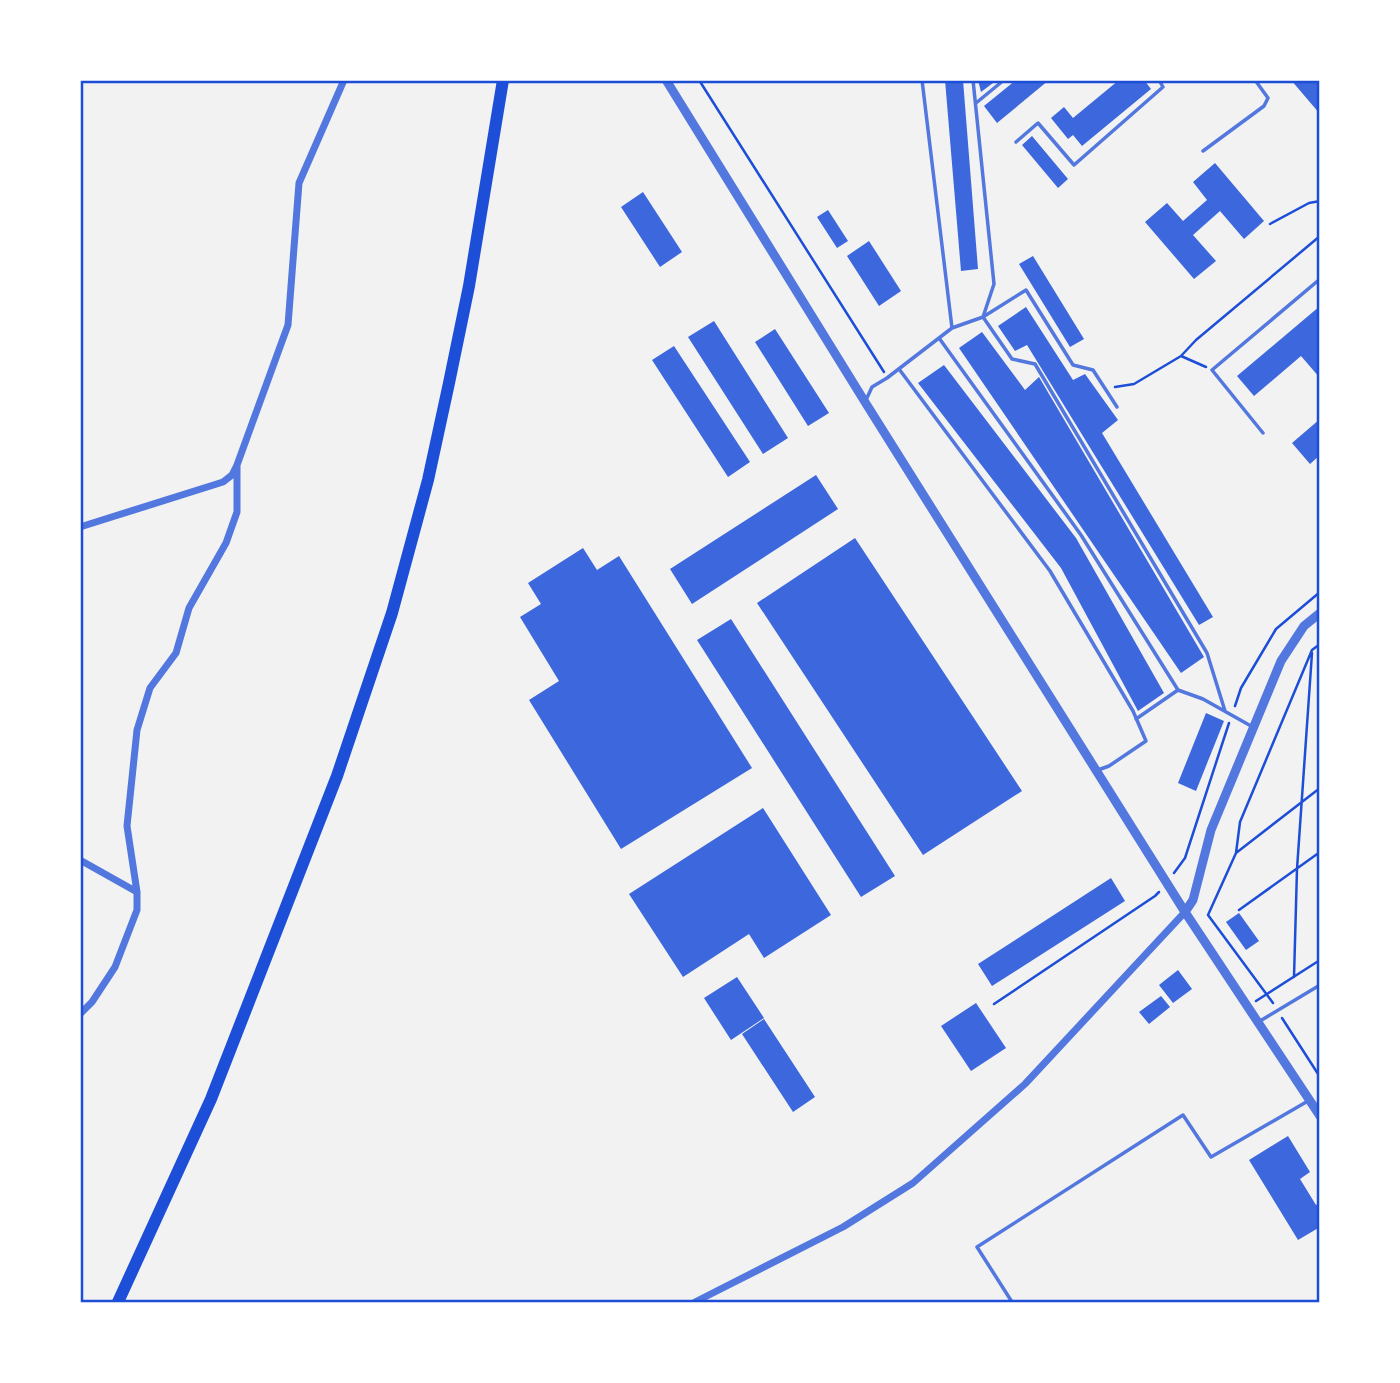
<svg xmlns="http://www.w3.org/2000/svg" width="1400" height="1383" font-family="Bitter,serif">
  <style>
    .building { fill: #3d67dc }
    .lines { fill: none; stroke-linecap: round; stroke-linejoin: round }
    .path { stroke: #1d4ed8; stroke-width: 2.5 }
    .service { stroke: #5277de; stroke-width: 3.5 }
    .minor { stroke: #5277de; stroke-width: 7 }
    .tertiary { stroke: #5277de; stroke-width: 9 }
    .trunk { stroke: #1d4ed8; stroke-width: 12 }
    .neatline { fill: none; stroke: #1d4ed8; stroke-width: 2.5 }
  </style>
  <rect width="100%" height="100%" fill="#f2f2f2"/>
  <path class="building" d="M945 80H963L978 269 961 271Z
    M978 80H997L981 92Z
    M1016 80H1049L997 123 984 106Z
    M1119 80H1144L1151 89 1082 146 1073 135 1068 139 1051 118 1064 107 1073 118Z
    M1291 80H1320V114Z
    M1032 136 1068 179 1058 188 1022 145Z
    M1215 163 1264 221 1244 239 1220 211 1193 235 1216 261 1194 279 1145 222 1167 203 1183 221 1207 200 1193 182Z
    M643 192 682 252 660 267 621 207Z
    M828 210 848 241 837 248 817 217Z
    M869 241 901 291 879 306 847 256Z
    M1033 256 1084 339 1070 347 1019 264Z
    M1320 306V378L1301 356 1254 396 1237 376Z
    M1026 307 1073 380 1085 374 1118 420 1102 433 1213 617 1199 625 1027 345 1015 351 998 326Z
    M714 321 788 438 763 454 688 337Z
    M775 329 829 413 808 426 755 342Z
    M982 332 1025 390 1039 377 1204 657 1181 673 959 348Z
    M674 346 750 462 728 477 652 360Z
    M944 365 1076 538 1164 693 1138 711 1061 568 918 383Z
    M1320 419V455L1310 464 1292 443Z
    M816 475 838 509 692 604 670 569Z
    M855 538 1022 791 923 855 757 603Z
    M583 548 597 570 619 556 752 768 621 849 529 700 559 681 520 617 541 604 528 583Z
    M731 619 895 876 861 897 697 640Z
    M1206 713 1224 721 1196 791 1178 783Z
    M763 808 831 915 764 958 749 934 683 977 629 894Z
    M1111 878 1125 901 992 986 978 964Z
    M1239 913 1259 941 1246 950 1226 922Z
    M1178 970 1192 989 1173 1003 1159 985Z
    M737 977 764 1018 731 1040 704 998Z
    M1161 996 1170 1007 1149 1024 1139 1012Z
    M976 1003 1006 1048 971 1071 941 1026Z
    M764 1019 815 1097 793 1112 742 1034Z
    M1288 1136 1310 1172 1300 1179 1316 1205 1320 1203V1227L1298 1240 1249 1160Z"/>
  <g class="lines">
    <path class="path" d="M699 80 884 372
      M1270 224 1309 203 1320 201
      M1181 356 1196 340 1320 236
      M1115 387 1134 384 1181 356 1206 367
      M1320 644 1312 650 1240 822 1236 853 1320 788
      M1235 706 1241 688 1276 629 1320 592
      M1236 853 1208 915 1273 1003
      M1174 873 1185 858 1229 723
      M1239 910 1320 852
      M1294 977 1297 869 1312 653
      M1256 1001 1320 960
      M994 1004 1155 896 1159 892
      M1282 1018 1320 1077"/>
    <path class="service" d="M973 80 994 284 983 317 1026 290 1073 365 1093 370 1117 407
      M976 103 1004 80
      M1016 142 1038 123 1074 165 1163 87 1159 80
      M1203 151 1264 106 1268 98 1255 80
      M952 328 983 317 1012 359 1035 364 1207 653 1225 711
      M939 338 1081 535 1178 690 1136 719
      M899 369 1050 571 1133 711 1146 741 1109 766 1098 770
      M866 400 872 387 887 378 952 328 922 80
      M1263 433 1212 370 1320 279
      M1178 690 1203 699 1251 726
      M1260 1021 1320 985
      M1012 1302 977 1247 1183 1115 1211 1157 1308 1101"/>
    <path class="minor" d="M80 527 223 482 232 475 237 465 288 325 299 183 344 80
      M80 860 137 892
      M80 1014 92 1002 115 967 137 910V892L127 826 137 730 150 688 176 653 189 608 226 543 237 512V465
      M695 1302 843 1227 913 1183 1025 1084 1185 912"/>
    <path class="tertiary" d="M666 80 865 402 1185 912 1320 1116
      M1185 912 1193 900 1211 830 1281 661 1304 626 1320 613"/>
    <path class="trunk" d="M118 1302 211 1099 337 776 392 613 428 480 449 383 469 286 503 80"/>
  </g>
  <rect width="1400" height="1383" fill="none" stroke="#ffffff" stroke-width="164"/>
  <rect x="82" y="82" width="1236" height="1219" class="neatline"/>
</svg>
